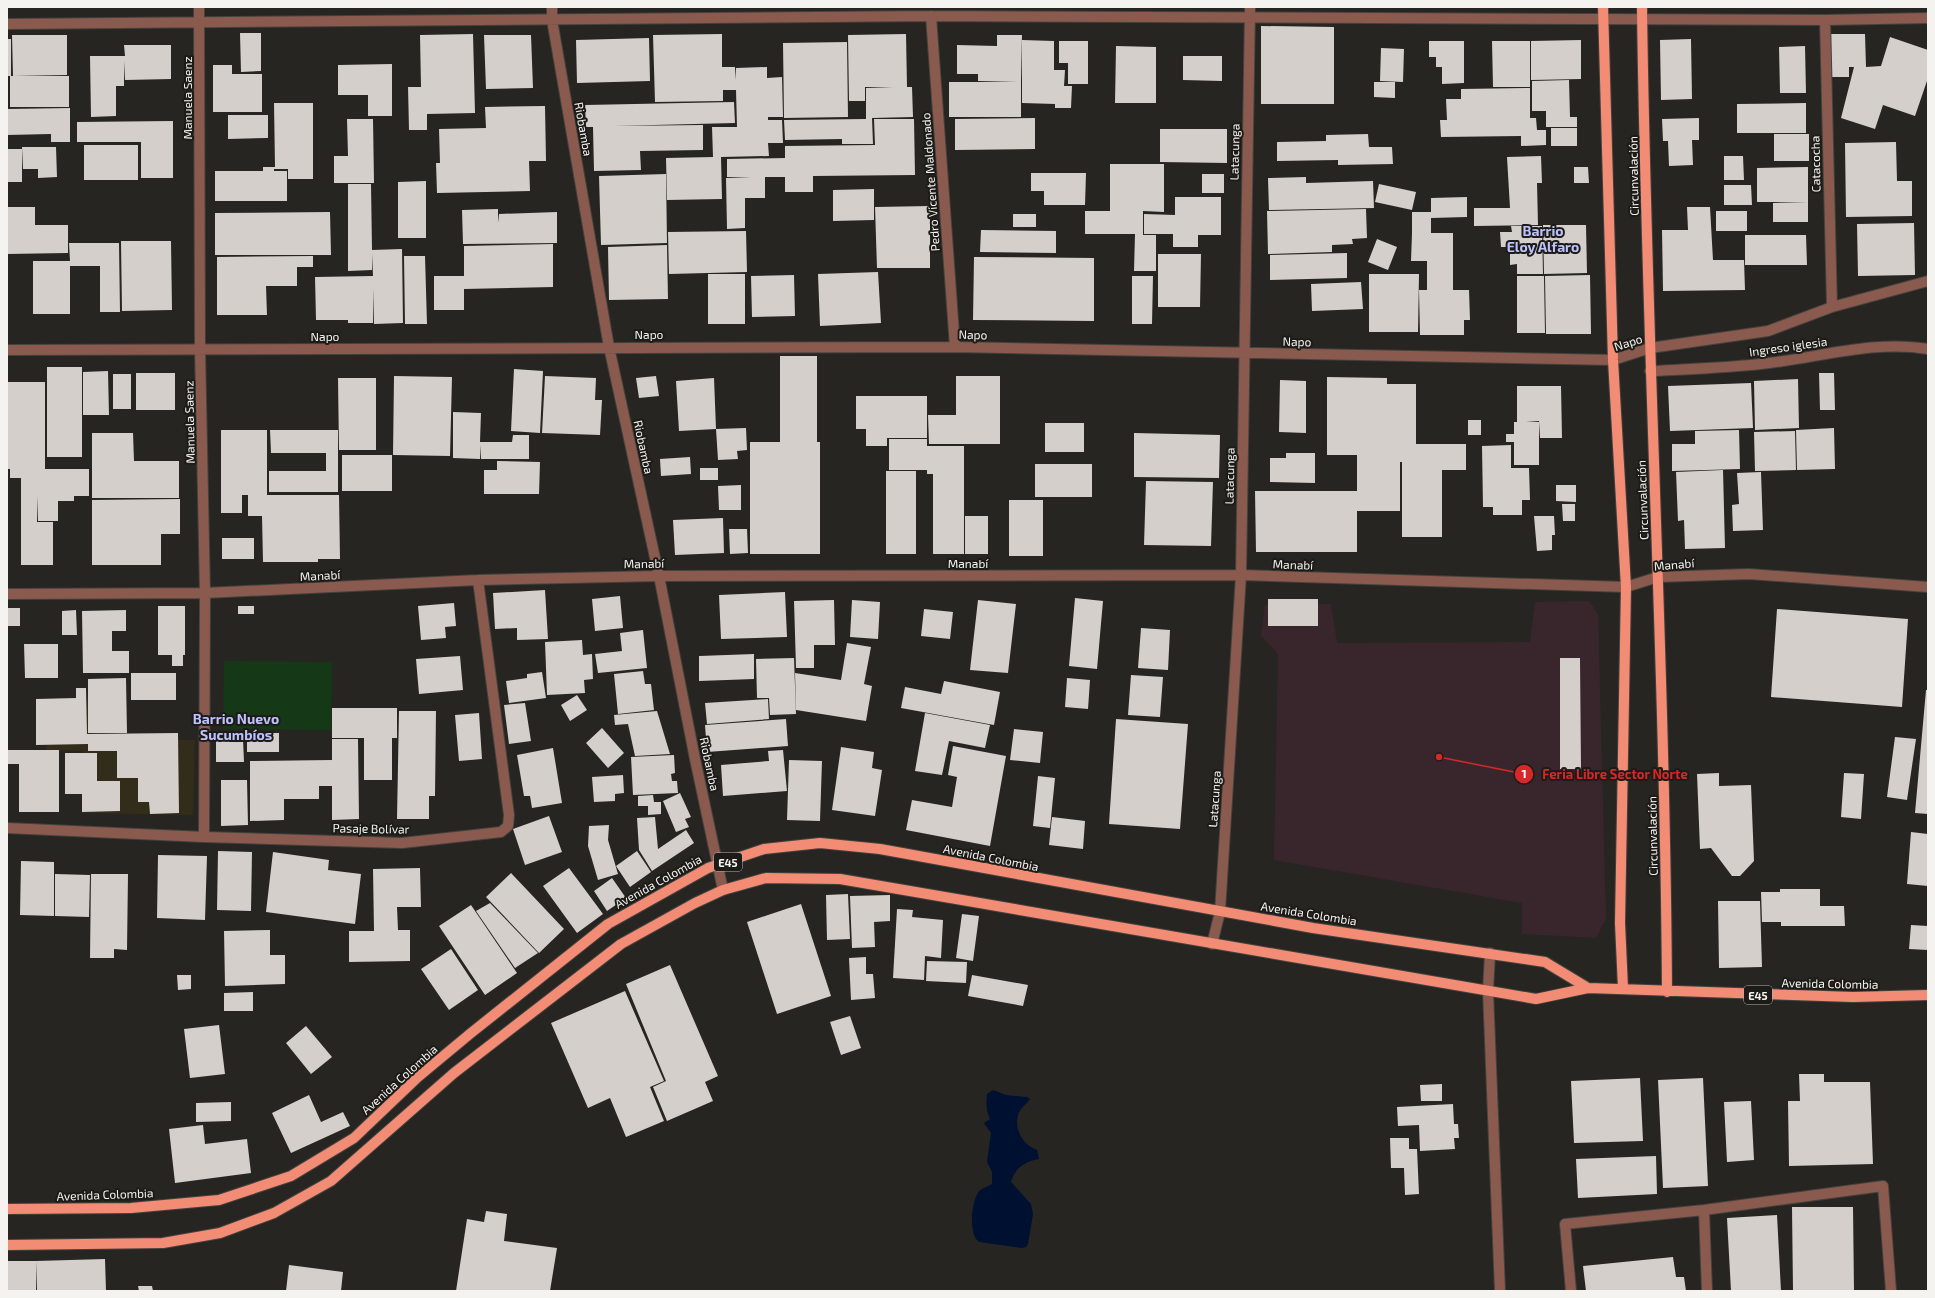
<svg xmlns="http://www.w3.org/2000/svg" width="1935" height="1298" font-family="'Exo 2',sans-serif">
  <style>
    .commercial { fill: #39262d }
    .medical { fill: #322c1b }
    .green { fill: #153817 }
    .water { fill: #001031 }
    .building { fill: #d4cfcb }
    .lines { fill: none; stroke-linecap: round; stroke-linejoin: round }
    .minor-casing { stroke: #44423e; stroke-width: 12 }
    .major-casing { stroke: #44423e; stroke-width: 12 }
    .minor { stroke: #8b5a4e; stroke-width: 10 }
    .major { stroke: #f28c74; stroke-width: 10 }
    .labels { text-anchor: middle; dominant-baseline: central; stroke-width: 4; stroke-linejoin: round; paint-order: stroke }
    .shield { fill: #1d1b17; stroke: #b4b2af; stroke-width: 1 }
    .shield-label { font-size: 11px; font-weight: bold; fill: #f4f3f0 }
    .street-label { font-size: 12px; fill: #f4f3f0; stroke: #1d1b17 }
    .quarter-label { font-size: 14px; font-weight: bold; fill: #bdc2fb; stroke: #1d1b17 }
    .leader { fill: none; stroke: #d62828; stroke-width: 1.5 }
    .callout-dot { fill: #d62828; stroke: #1d1b17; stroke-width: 1.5 }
    .mark-label { font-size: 12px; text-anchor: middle; font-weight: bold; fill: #fff }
    .callout-label { font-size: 13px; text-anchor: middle; font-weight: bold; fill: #d62828; stroke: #1d1b17; stroke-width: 4; stroke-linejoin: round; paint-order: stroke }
  </style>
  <rect width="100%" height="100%" fill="#272521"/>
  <path class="commercial" d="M1589 601 1598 614 1606 919 1596 938 1522 934V903L1274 860 1278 654 1261 636 1265 605 1331 604 1337 643 1530 642 1535 602Z"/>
  <path class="medical" d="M100 690 99 739 195 740 193 815 82 813 83 751 46 750V700H89Z"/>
  <path class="green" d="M224 661 332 662 331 730 223 729Z"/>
  <path class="water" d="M993 1090 1006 1095 1027 1097 1030 1099C1026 1104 1019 1110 1018 1115 1014 1130 1023 1145 1037 1150L1039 1159C1024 1162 1016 1167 1011 1182L1031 1204 1033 1214 1028 1244 1026 1247 1022 1248 979 1242C968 1234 971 1200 980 1190 983 1188 989 1186 992 1184V1172L987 1162 991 1133 984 1123 990 1119C986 1111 986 1103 987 1094Z"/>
  <path class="building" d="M1261 26 1334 27V104H1261Z
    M240 33H261V71L241 72Z
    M473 34 475 113 427 114V130H409L408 87H421L420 35Z
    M722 34V67H735V80L736 68 767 67V78L782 77 783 117H768V120H782L783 143H768L769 156 721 157 722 199 667 200 666 158 713 157 712 127H737L736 90H723V101L655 102 653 35Z
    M906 34 907 87H912L913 117 872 118 873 144H842V139L785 140 784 120 866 119V88L893 87H865V101H849L848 35Z
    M1831 34H1865L1866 67 1881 66 1890 37 1928 50V78L1915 116 1883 105 1875 129 1841 118 1854 67H1849V77H1831Z
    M12 35H67V75L13 76Z
    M484 35H531L533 88 486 89Z
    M997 35H1022L1021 82 978 81V74H957V45L997 46Z
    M649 38 650 81 577 83 576 40Z
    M7 39H11V76H7Z
    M1691 39 1692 99 1661 100 1660 40Z
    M1022 40 1054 41V70H1065L1064 86H1072L1071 108H1055V104L1022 103Z
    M1581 40V79L1531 80V41Z
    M1059 41H1088V84H1068V63H1059Z
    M1429 41H1464V83L1442 84V67H1436V57H1429Z
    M1492 41H1530V87H1493Z
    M847 42 848 117 784 118 783 43Z
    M124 45H171V79L125 80 124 61V86H116V116L91 117 90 56H125Z
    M1116 46 1156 47V103H1115Z
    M1805 46 1806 93H1780L1779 47Z
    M1381 48 1404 49 1403 82 1380 81Z
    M1183 56H1222V81L1183 80Z
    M392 64V116H368V95H338V65Z
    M213 65H232V74H262V112H213Z
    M10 76H69V107H10Z
    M1569 80 1570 117H1577V127H1546V111H1532V81Z
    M949 82H1021V117H949Z
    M1374 82H1395V98L1374 97Z
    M1530 88V118H1536L1537 130H1546V145L1521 146V136L1441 137 1440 120H1447L1446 99H1461V89Z
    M734 102 735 123 613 126 703 125V150L640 151 641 170 594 171 593 127H586L585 105Z
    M274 103H313V179H288V169H274V171H287V201H215V171H263V167H275Z
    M1806 103V133H1737V104Z
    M545 106 546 161H529L530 191 437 193 436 163H440L439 129 486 128 485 107Z
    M70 108V142H51V134L7 135V109Z
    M228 115H268V138L228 139Z
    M1035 118V149L955 150V119Z
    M1699 118V140H1692L1693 165 1669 166 1668 141H1663L1662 119Z
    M347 119H373L374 183H334V156H348Z
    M874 119H914L915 175 813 176V192H785V177H765V198H745V228L727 229 726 178H751L727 177V159L785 158V146L875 145Z
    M173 121V178H141V142H77V122Z
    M1551 128H1577V146H1551Z
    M1160 129H1227V163L1160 162Z
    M1368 134 1369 147H1392L1393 164 1338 165V160L1277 161V142L1326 141V135Z
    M1774 134H1809V161H1774Z
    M1896 142 1897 181H1912V216L1846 217 1845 143Z
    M84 145H138V180H84Z
    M22 147H56L57 177 38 178V169H23Z
    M7 149H22V182H7Z
    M1541 156 1542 183H1537L1538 225 1474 226V208H1510L1507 157Z
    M1724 156H1743L1744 180H1724Z
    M1110 164H1164V212L1143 211V235H1156V271H1134L1135 234H1085V211H1110Z
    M1574 167H1588L1589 183H1574Z
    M1808 167V202H1757V168Z
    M1031 173H1086L1085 205H1044V191H1031Z
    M666 174 667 243 601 245 599 176Z
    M1202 174H1224V193H1202Z
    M1306 177V183L1373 181 1374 208 1269 210 1268 178Z
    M426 181V238H398V182Z
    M348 184H371L372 250 402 249 403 323 374 324 373 288V323H348V320H316L315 277 373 276 372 254V270L348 271Z
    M1379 184 1416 192 1412 210 1375 202Z
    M1724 185H1751L1752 205H1724Z
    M874 189V220L833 221V190Z
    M1175 197H1221V235H1198V247H1173V234H1144V214L1175 215Z
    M1467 197V217L1431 218V233H1453V290H1469L1470 320H1464V335H1420L1419 290H1434H1427V261H1411L1412 233H1424H1412V212H1431V198Z
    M1808 202V222H1773V203Z
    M930 206V268H877L875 207Z
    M7 207H35V225H68V253L7 254Z
    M1687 207H1710L1713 260H1744L1745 290 1663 291 1662 230H1688Z
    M498 209V223L499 214 557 212V243L463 244 462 210Z
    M1366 209 1367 238 1352 239 1353 244 1332 245V252L1268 254 1267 211Z
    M1716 211H1747V231H1716Z
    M330 212 331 255H215V213Z
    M1013 214H1036V227H1013Z
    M1914 223 1915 275 1858 276 1857 224Z
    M1543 225H1586L1587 273 1544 274Z
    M1511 226H1542L1543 274H1517V264L1510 265V247H1501L1500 232H1512Z
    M981 230 1056 231V253L980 252Z
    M746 231 747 272 669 274 668 232Z
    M1745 235H1806L1807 265H1745Z
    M1377 239 1397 247 1388 270 1368 262Z
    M121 241H171L172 310 122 311Z
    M69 243H119L120 312H100V266H70V314H33V261H70Z
    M553 244V287L464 289V310H434V276H464V246Z
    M667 245 668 299 609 300 608 247Z
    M1347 253V278L1270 280V255Z
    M1158 254H1201L1200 307H1158Z
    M313 256V267H297V286H266L267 315H217V257Z
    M404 256H425L427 324H405Z
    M974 257 1094 258V321L973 320Z
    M878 272 881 323 820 326 818 274Z
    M708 274H745V324H708Z
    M1369 274H1419L1418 332H1369Z
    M794 275 795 316 752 317 751 276Z
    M1590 275 1591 334H1546L1545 276Z
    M1132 276H1153L1152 324H1132Z
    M1517 276H1544L1545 333H1517Z
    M1361 282 1363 309 1312 311 1311 284Z
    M780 356H817V442H820V554H750V442H780Z
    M47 367H82V457H47Z
    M514 369 543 371 540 433 511 431Z
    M108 371 109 415H83V372Z
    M136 373H175V410H136Z
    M1819 373H1834L1835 410H1820Z
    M113 374H131V409H113Z
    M394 376 452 377 450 456 393 455Z
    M545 376 596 378 595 400H602L600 435 542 433Z
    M656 376 659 396 639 398 636 378Z
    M956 376H1000V444H929L928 415H956Z
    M1327 377 1387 378V384H1416V444H1466V470H1442V537H1402V462H1400V511H1357V552H1256L1255 491H1357V455H1327Z
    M338 378H376V450H339Z
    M714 378 716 429 679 431 676 381Z
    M1798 379 1799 428 1755 430 1754 381Z
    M1280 380 1306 381V433L1279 432Z
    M7 382H45V469H7Z
    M1751 383 1753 428 1670 431 1668 386Z
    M1517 386H1561L1562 438H1540L1539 421H1526L1539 422V465H1514V442H1506V434H1514V422H1517Z
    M856 396H927V438H887V446H866V429H856Z
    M453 412 481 413 480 442H512L513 435H529V459H481V445L480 459 453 458Z
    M1468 420H1481V435H1468Z
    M1045 423H1084V452H1045Z
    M746 428 747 450 737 451 738 459 718 460 716 429Z
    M1834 428 1835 469 1797 470 1796 430Z
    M221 430H267V495H339L340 559H318V562H263L262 516H248V495H242V513H221Z
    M270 430H338V492H269V471H326V453H271Z
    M1739 430 1740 469 1672 471V444H1695V431Z
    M1795 431 1796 470 1755 471 1754 432Z
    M92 433H133L134 461H179V498H92Z
    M1134 433 1220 435 1219 478 1134 477Z
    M889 439H927V446H964V554H933V474H927V470H889Z
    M1511 445V468H1529L1530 500H1522V515H1493V507H1483L1482 446Z
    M1286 453H1315V483L1270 482V458H1286Z
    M342 455H392V491H342Z
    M690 457 691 474 661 476 660 459Z
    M497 461 540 462 539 494H484V470H497Z
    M1035 464H1092V497H1035Z
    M700 468H718V480H700Z
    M10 469H89V496H74V501H58V521H38V496L37 522H53V565H21V478H10Z
    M1723 470 1725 548 1685 549 1684 520 1678 521 1676 472Z
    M886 471H916V554H886Z
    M1761 472 1763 530 1733 531 1732 505 1739 504 1737 473Z
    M1146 481 1213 482 1211 546 1144 545Z
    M741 485V510H719L718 486Z
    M1556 485H1576V502L1556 501Z
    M180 499V534H161V565H92V500Z
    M1009 500H1043V556H1009Z
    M1562 504H1575V521H1563Z
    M965 516H988V554H965Z
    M1534 516H1554L1555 535H1552V550L1537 551Z
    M723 518 724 553 675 555 673 520Z
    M729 529H747L748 553 730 554Z
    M222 538H254V559H222Z
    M545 590 548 639 517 640V628L495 629 493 593Z
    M785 592 787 637 721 639 719 595Z
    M620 596 623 628 595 631 592 599Z
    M1075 598 1103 601 1097 669 1069 666Z
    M1268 599H1318V626H1268Z
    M834 600 835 645H814V668H796L794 601Z
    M852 600 880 602 878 639 850 637Z
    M978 600 1016 604 1008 673 970 670Z
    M454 603 456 626 445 627 446 638 421 640 418 606Z
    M158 606H185V655H183V666H172V655H158Z
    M238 606H254V614H238Z
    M7 608H20V626H7Z
    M924 609 953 612 950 639 921 636Z
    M1777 609 1908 619 1902 707 1771 697Z
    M76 610 77 635H62V611Z
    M126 610V631H112V651H129V673H83L82 611Z
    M1141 628 1170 630 1168 670 1138 668Z
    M643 630 647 668 598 673 595 654 622 651 620 633Z
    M582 640 583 655 592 654 593 679 584 680 585 693 547 695 545 642Z
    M847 643 871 647 864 684 872 686 866 721 796 710 795 673 841 680Z
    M24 644H58V678H25Z
    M754 654V679L699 681V656Z
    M460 656 463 690 419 694 416 659Z
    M794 658 796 714 770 715 769 698H757L756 659Z
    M1560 658H1580L1581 769H1560Z
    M643 671 645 684H651L654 710 618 714 614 674Z
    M542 672 546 698 509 703 506 681 527 678V674Z
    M131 673H176V700H131Z
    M1131 675 1163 677 1160 717 1128 715Z
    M126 678 127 733H88V679Z
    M1067 678 1090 680 1088 709 1065 707Z
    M944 681 1000 692 994 725 901 708 905 687 941 694Z
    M76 688H86L87 734 178 733 179 813 150 814 149 802H138V778H117V751H88V744L36 745V699L76 698Z
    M1926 690H1928V814L1915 813Z
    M577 695 587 710 570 721 561 705Z
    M768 699 769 719 707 724 705 703Z
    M525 703 531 741 509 744 504 705Z
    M332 708H397V738H392V780H364V738H332Z
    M399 711H436L435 796H429V819H397Z
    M657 711 670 754 635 756 628 724 615 725 614 715Z
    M479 713 482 759 459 761 455 715Z
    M925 713 990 725 985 748 949 741 942 775 915 771Z
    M786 719 788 746 707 752 705 725Z
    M1116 719 1188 724 1180 829 1109 824Z
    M602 728 624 753 608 768 586 743Z
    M1014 729 1043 732 1040 763 1010 760Z
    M247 733H279V752H247Z
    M1895 737 1916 739 1907 800 1887 797Z
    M216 739H243L244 762H216Z
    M332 739H358L359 819 332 820V786H319V799H284V820L250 821V761L332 760Z
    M953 746 1006 756 990 846 906 830 912 800 952 807 957 777 948 775Z
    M841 747 874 752 872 768 882 770 875 816 832 810Z
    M553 748 562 803 532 808 530 796H524L517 755Z
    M7 750H59V812H19V764H7Z
    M783 750 787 791 723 796 721 765 769 761 768 751Z
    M65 753H97V781H120V811L82 812V794H65Z
    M674 755 675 773 671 774 672 781H677L678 793 633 795 631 757Z
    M789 760 822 761 820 821 787 820Z
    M1719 773V786L1751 785 1754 861 1740 876H1732L1711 848 1700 849 1697 774Z
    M1844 773 1864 774 1861 819 1841 817Z
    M623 775 624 793 615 794V801L594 802 592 777Z
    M1038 776 1055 778 1050 828 1033 826Z
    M221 780H247L248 825 221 826Z
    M680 793 691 817 685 819 689 827 676 832 663 801Z
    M653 795 654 802H661V814L648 815V806H638V796Z
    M549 816 562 852 525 865 513 829Z
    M655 817 658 849 686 830 694 843 652 871 639 850 637 818Z
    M1052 817 1085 821 1083 849 1049 845Z
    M609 825 608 840 618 874 598 880 588 846 589 826Z
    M1911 832 1928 834V886L1907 884Z
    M218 851 252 852 251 911 217 910Z
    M637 851 651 872 630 887 616 866Z
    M273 852 329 860 328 870 361 874 355 924 266 912Z
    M158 855 207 856 205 920 157 918Z
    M21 861 54 862V916L20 915Z
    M420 868 421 907H397L398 930H410V961L349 962V931H374L373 869Z
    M569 868 603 914 577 933 543 886Z
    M511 873 564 929 539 953 486 897Z
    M55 874 90 875 89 917 55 916Z
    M91 874H128L127 950 114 949V958H90Z
    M612 878 626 898 607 911 594 891Z
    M1780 889H1820V906H1844L1845 926H1781V922H1762L1761 892H1780Z
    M848 894 850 939 827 940 826 895Z
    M890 895V921L874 922 875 947 852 948 850 896Z
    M1718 901H1760L1762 967 1719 968Z
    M490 903 538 953 515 968 476 911Z
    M801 904 831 996 777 1014 747 922Z
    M471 905 517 973 485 995 439 926Z
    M897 909 913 910 912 917 943 920 941 958 925 956 924 980 893 978Z
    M962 914 979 916 973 961 956 958Z
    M1911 925 1928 926V950L1909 949Z
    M270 930V955H285V984L225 986 224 931Z
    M451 949 478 990 449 1010 421 969Z
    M866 957V974H873L875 998 851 1000 849 958Z
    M927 961 967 962 966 983 926 981Z
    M670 965 718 1076 705 1082 713 1101 667 1121 653 1087 666 1081 626 984Z
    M177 975H191V989L178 990Z
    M972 975 1028 985 1023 1006 968 996Z
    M625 991 664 1081 650 1087 664 1121 626 1137 610 1098 588 1108 551 1023Z
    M253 992V1011H224V993Z
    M850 1016 861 1048 841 1055 830 1022Z
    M219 1025 225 1074 190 1078 184 1029Z
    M306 1026 332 1057 311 1074 286 1043Z
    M1799 1074H1824V1082H1870L1873 1164 1789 1166 1788 1101H1800Z
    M1640 1078 1643 1141 1574 1143 1571 1081Z
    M1703 1078 1708 1186 1663 1188 1658 1080Z
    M1442 1084V1101H1421L1420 1085Z
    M309 1095 321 1122 343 1112 350 1126 291 1153 272 1113Z
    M1751 1101 1754 1160 1727 1162 1724 1102Z
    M231 1102V1121L196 1122V1103Z
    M1453 1104 1454 1124H1458L1459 1138H1454L1455 1149 1420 1151 1419 1125 1398 1126 1397 1107Z
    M203 1125 205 1144 247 1139 251 1173 175 1183 169 1129Z
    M1390 1138H1409V1149H1417L1419 1194 1405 1195 1404 1168H1391Z
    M1656 1156 1657 1194 1578 1198 1576 1159Z
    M1792 1207H1853L1854 1291H1793Z
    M486 1211 507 1214 504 1241 557 1248 550 1291H456L467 1219 484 1222Z
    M1777 1215 1781 1291H1731L1727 1218Z
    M1673 1257 1676 1277H1684L1686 1291H1586L1583 1266Z
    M105 1259 106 1291H37L36 1261Z
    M7 1261H36V1291H7Z
    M289 1265 343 1272 341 1291H286Z
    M138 1286H152L153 1291H139Z"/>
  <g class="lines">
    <g class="minor-casing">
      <path id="minor" d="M199 7 200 349 205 593 204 837
        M552 7V20L609 347 659 576 695 759 723 890
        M931 16 955 347
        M1825 20 1832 307
        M7 24 931 16 1825 20 1928 18
        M7 350 955 347 1613 360 1650 348 1768 331 1832 307 1928 281
        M1650 371C1690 369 1730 368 1769 363 1821 357 1875 340 1928 349
        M7 594 205 593 478 580 659 576 1241 575 1626 587 1658 577 1749 574 1928 587
        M7 828 204 837 402 843 501 832 508 826 509 815 478 580
        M1212 944 1220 912 1241 575 1250 7
        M1490 953 1488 991 1500 1291
        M1704 1210 1707 1291
        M1571 1291 1565 1224 1704 1210 1883 1186 1891 1291"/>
    </g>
    <g class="major-casing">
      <path id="major" d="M1603 7 1613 360 1626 587 1620 923 1623 988
        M1642 7C1646 335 1665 664 1667 992
        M7 1209 131 1208 219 1200 291 1176 354 1138 418 1077 471 1033 608 924 708 868 764 849 820 843 880 849 1313 928 1545 962 1588 988
        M7 1245 163 1243 220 1233 274 1213 331 1181 454 1073 621 944 695 903 723 890 766 878 840 879 1536 999 1588 988 1853 997 1928 995"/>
    </g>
    <use href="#minor" class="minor"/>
    <use href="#major" class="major"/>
  </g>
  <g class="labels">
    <g class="shield">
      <rect x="714" y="853" width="28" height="18" rx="3"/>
      <rect x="1744" y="986" width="28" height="18" rx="3"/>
    </g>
    <g class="shield-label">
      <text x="728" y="862">E45</text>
      <text x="1758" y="995">E45</text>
    </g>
    <g class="street-label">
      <text transform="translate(187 98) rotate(-90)">Manuela Saenz</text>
      <text transform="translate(584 129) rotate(80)">Riobamba</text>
      <text transform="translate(1234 152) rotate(-89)">Latacunga</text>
      <text transform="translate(1815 164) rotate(-91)">Catacocha</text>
      <text transform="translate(1633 176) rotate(-91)">Circunvalación</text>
      <text transform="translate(930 182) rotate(-94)">Pedro Vicente Maldonado</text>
      <text x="649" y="334">Napo</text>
      <text transform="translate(973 334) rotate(1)">Napo</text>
      <text x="325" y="336">Napo</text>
      <text transform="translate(1297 341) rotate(1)">Napo</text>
      <text transform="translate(1628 342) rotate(-18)">Napo</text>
      <text transform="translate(1788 346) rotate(-8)">Ingreso iglesia</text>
      <text transform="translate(189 422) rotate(-91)">Manuela Saenz</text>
      <text transform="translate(644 447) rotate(78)">Riobamba</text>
      <text transform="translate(1229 476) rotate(-89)">Latacunga</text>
      <text transform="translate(1642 500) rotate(-92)">Circunvalación</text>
      <text transform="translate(644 563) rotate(-1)">Manabí</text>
      <text x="968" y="563">Manabí</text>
      <text transform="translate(1293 564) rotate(2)">Manabí</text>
      <text transform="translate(1674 564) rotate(-5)">Manabí</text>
      <text transform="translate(320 575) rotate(-3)">Manabí</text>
      <text transform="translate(710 764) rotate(78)">Riobamba</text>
      <text transform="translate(1214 799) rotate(-86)">Latacunga</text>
      <text transform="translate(371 828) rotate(1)">Pasaje Bolívar</text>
      <text transform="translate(1652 836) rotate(-91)">Circunvalación</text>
      <text transform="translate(991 857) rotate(11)">Avenida Colombia</text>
      <text transform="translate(658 881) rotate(-29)">Avenida Colombia</text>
      <text transform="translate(1309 913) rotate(9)">Avenida Colombia</text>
      <text transform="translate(1830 983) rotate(1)">Avenida Colombia</text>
      <text transform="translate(399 1079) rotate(-42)">Avenida Colombia</text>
      <text transform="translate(105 1194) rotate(-2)">Avenida Colombia</text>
    </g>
    <g class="quarter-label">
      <text x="1543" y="230">Barrio<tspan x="1543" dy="16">Eloy Alfaro</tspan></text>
      <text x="236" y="718">Barrio Nuevo<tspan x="236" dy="16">Sucumbíos</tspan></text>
    </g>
  </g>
  <path class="leader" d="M1439 757L1524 774"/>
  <g class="callout-dot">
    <circle cx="1439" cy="757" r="4"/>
    <circle cx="1524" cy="774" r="10"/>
  </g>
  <g class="mark-label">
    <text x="1524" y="778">1</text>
  </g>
  <g class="callout-label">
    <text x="1615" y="779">Feria Libre Sector Norte</text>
  </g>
  <rect width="1935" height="1298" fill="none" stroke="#f4f3f0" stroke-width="16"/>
</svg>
